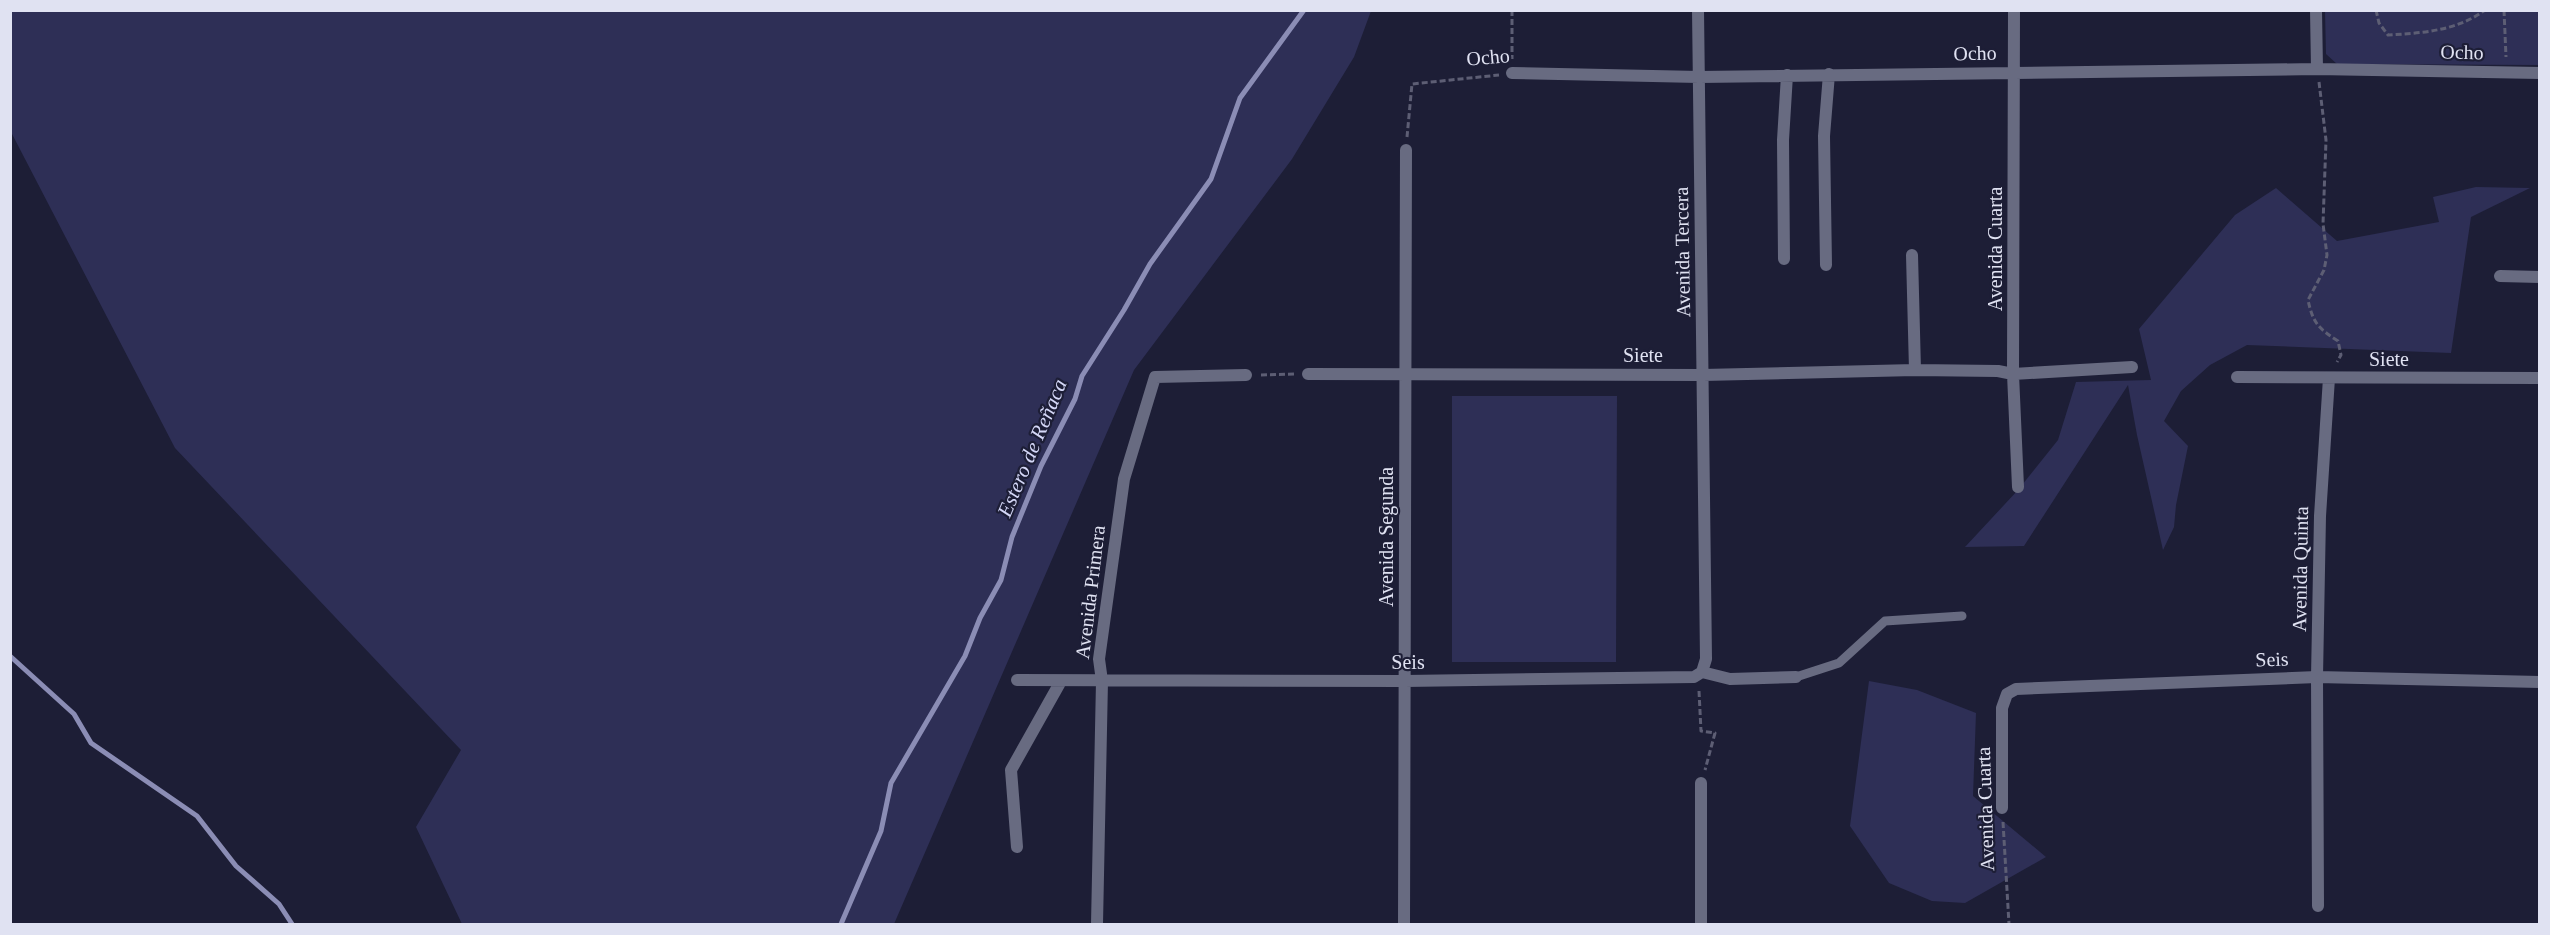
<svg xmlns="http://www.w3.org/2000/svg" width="2550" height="935" font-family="Georgia,serif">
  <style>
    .green { fill: #2e2f56 }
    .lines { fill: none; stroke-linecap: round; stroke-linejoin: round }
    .stream { stroke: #8b8db5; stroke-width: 5 }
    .path { stroke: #5d5e74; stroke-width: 3; stroke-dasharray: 6 3; stroke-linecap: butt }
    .lane { stroke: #686b81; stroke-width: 9 }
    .street { stroke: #686b81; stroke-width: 12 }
    .labels { text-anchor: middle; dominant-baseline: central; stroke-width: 4.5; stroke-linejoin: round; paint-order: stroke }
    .street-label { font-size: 20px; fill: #e0e2f2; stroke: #1d1e36 }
    .water-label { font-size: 21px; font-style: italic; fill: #d4d7f7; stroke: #1d1e36 }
  </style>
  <rect width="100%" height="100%" fill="#1d1e36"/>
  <path class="green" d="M11 10H1371V11L1354 57 1292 159 1134 370 894 924H462L416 827 461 750 175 448 11 132Z
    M2325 11H2539V65L2337 64 2326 54Z
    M2476 187 2530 188 2471 217 2451 353 2247 345 2210 365 2181 391 2164 421 2188 446 2176 505 2174 527 2163 550 2137 435 2128 385 2024 546 1965 547 2018 490 2058 440 2076 382 2151 380 2139 329 2235 215 2276 188 2337 241 2439 222 2433 197Z
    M1452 396H1617L1616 662H1452Z
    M1869 681 1917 690 1976 713 1973 796 2046 857 1965 903 1932 901 1889 883 1850 826Z"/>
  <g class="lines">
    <path class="stream" d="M10 656 74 714 91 743 197 816 236 866 279 904 292 924
      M841 924 881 831 891 783 965 656 980 618 1001 580 1012 537 1041 466 1075 399 1082 376 1124 310 1150 264 1211 179 1240 98 1304 10"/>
    <path class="path" d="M1512 10V59
      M2376 10 2379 23 2388 35C2422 33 2457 31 2485 10
      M2504 10 2506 57
      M2319 82 2326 140 2323 224 2327 255 2324 270 2308 300C2313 323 2318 328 2338 341L2341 355 2337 362
      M1407 137 1412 84 1499 75
      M1261 375 1294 374
      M1699 691 1701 731 1715 733 1705 770
      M2003 822 2009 924"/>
    <path class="lane" d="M1796 677 1839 663 1885 621 1962 616"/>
    <path class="street" d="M1698 10 1706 659 1702 672
      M2014 10 2013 374 2018 487
      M2316 10 2317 69
      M1512 73 1699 77 2317 69 2540 73
      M1912 255 1915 370
      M1784 259 1783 140 1787 75
      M1826 265 1824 136 1829 74
      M2500 276 2540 277
      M1308 374 1703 375 1915 370 1998 371 2013 374 2132 367
      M2237 377 2540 378
      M1017 680 1405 681 1694 677 1702 672 1730 679 1796 677
      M2002 808V708L2007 694 2016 689 2317 677 2540 682
      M1017 847 1011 770 1061 681
      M2318 906 2317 677 2320 516 2329 378
      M1097 924 1102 681 1099 659 1124 479 1155 377 1246 375
      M1404 924 1406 150
      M1701 924V783"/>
  </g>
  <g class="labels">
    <g class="street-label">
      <text transform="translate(2462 52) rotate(1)">Ocho</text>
      <text transform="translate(1975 53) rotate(-1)">Ocho</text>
      <text transform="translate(1488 57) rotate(-5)">Ocho</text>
      <text transform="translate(1995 249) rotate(-90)">Avenida Cuarta</text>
      <text transform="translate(1682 252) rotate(-91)">Avenida Tercera</text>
      <text x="1643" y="355">Siete</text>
      <text x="2389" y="359">Siete</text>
      <text transform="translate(1386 537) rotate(-90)">Avenida Segunda</text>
      <text transform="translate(2300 569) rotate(-89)">Avenida Quinta</text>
      <text transform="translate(1090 592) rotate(-83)">Avenida Primera</text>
      <text transform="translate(2272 659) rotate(-2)">Seis</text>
      <text x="1408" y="662">Seis</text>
      <text transform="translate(1985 809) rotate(-92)">Avenida Cuarta</text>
    </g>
    <g class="water-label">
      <text transform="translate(1032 448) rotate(-67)">Estero de Reñaca</text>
    </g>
  </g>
  <rect width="2550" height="935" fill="none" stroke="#e0e2f2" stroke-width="24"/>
</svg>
